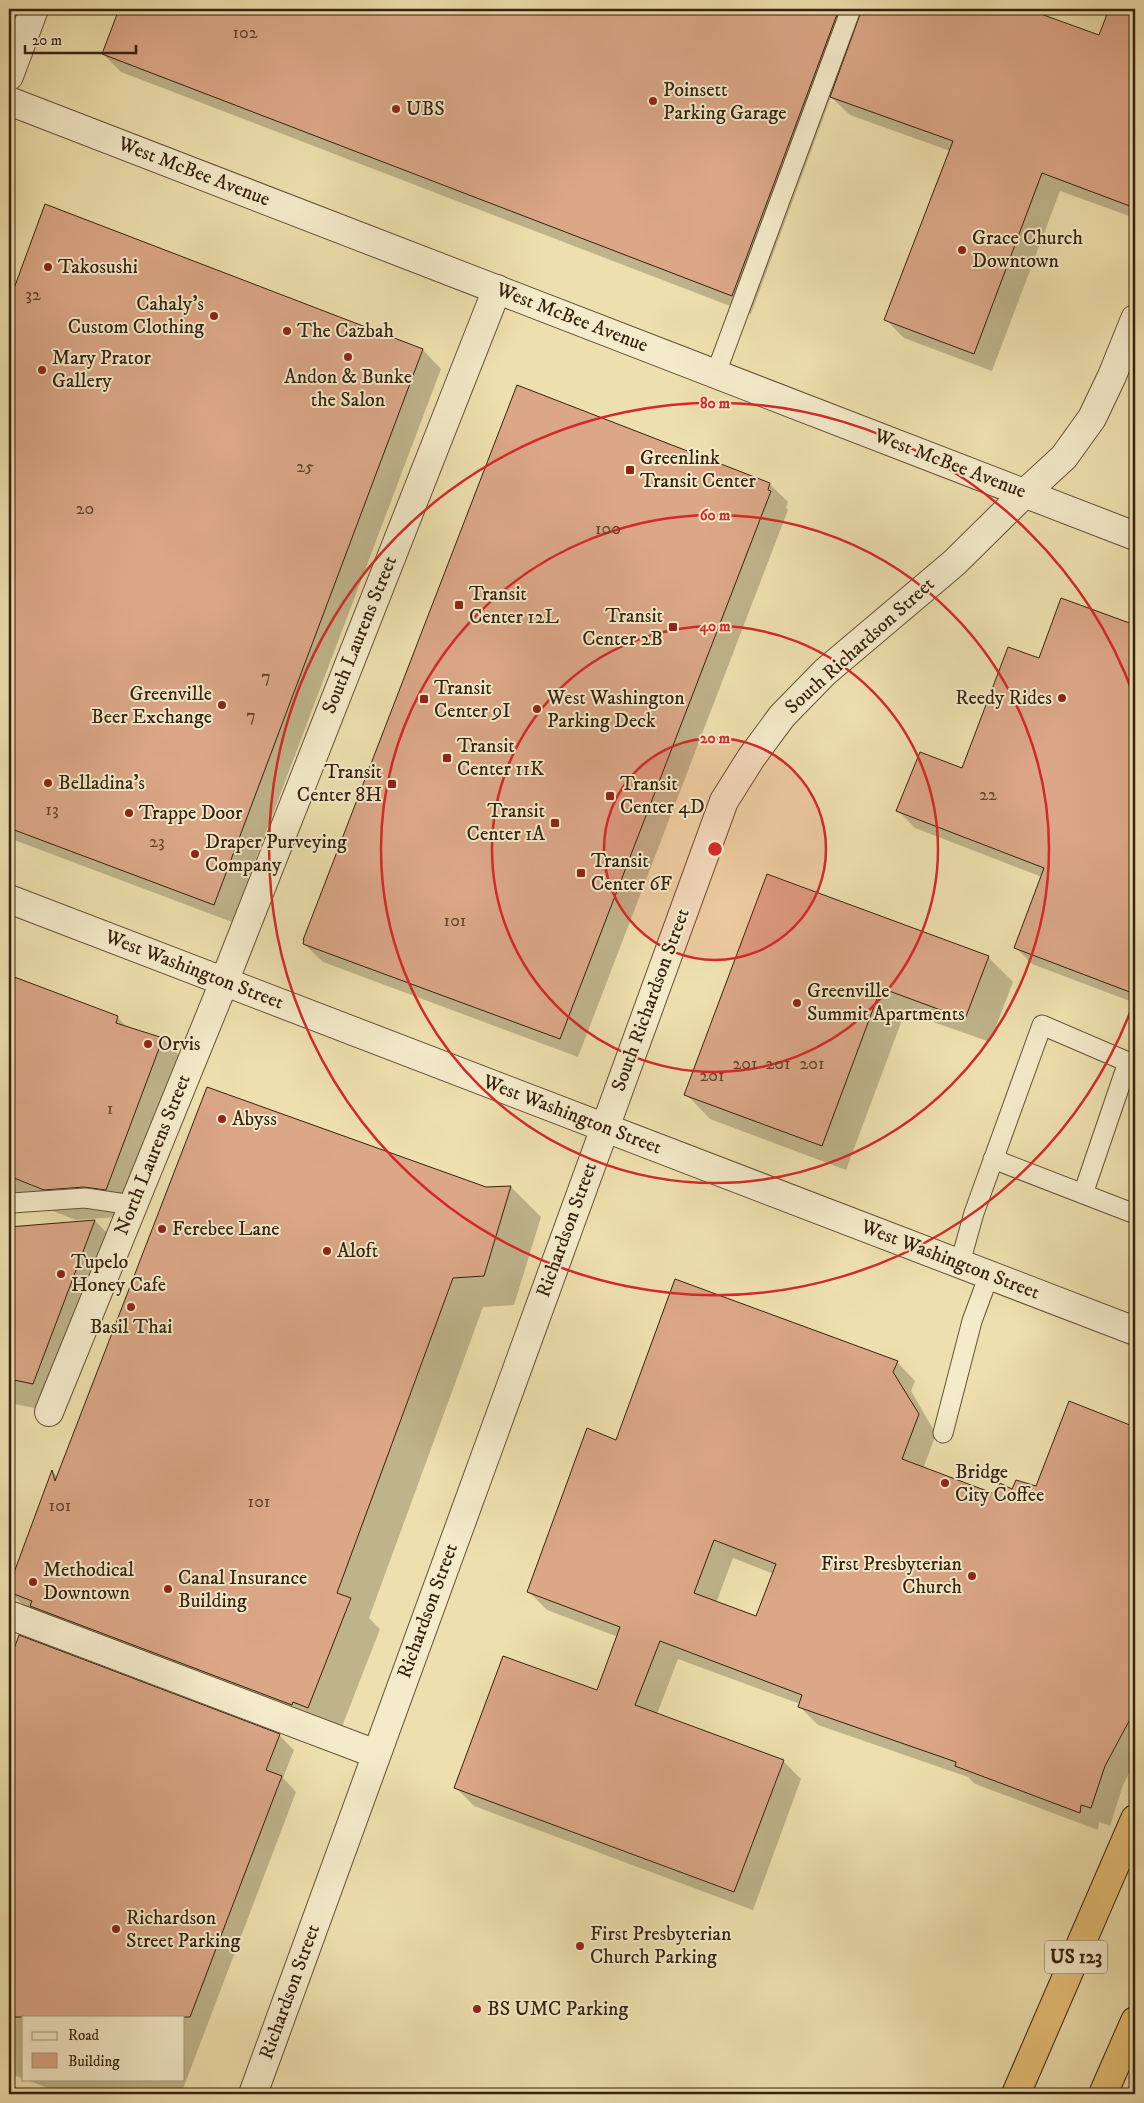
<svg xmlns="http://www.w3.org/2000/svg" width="1144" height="2103" font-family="'IM FELL DW Pica',serif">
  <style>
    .shadow { fill: #0003; fill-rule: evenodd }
    .building { fill: #dba787; stroke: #36210f; fill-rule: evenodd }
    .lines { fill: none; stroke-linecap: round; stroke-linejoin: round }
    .service-casing { stroke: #645137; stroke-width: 21 }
    .minor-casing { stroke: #645137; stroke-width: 30 }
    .tertiary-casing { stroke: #645137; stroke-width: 30 }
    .trunk-casing { stroke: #36210f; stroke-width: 30 }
    .service { stroke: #f4ebca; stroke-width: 19 }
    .minor { stroke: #f4ebca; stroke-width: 28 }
    .tertiary { stroke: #f4ebca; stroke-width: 28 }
    .trunk { stroke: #e7c077; stroke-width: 28 }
    .ring { fill: none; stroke: #d62828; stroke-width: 2.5 }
    .poi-dot { fill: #8f2418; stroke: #f4ebca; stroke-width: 2 }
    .labels { text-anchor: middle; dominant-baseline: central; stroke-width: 4; stroke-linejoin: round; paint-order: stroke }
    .number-label { font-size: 18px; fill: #5f422d }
    .shield { fill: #f4ebca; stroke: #6f5e47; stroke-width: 1 }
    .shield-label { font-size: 19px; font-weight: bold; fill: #36210f }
    .poi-label { font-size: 20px; fill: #36210f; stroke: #f4ebca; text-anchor: start }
    .street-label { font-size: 20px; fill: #36210f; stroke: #f4ebca }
    .centre { fill: #d62828; stroke: #f4ebca; stroke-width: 2.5 }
    .ring-label { font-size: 15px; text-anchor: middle; font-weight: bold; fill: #d62828; stroke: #f4ebca; stroke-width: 4; stroke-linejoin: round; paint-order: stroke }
  </style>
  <rect width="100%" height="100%" fill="#eee0ae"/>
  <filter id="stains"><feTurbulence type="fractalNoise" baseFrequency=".004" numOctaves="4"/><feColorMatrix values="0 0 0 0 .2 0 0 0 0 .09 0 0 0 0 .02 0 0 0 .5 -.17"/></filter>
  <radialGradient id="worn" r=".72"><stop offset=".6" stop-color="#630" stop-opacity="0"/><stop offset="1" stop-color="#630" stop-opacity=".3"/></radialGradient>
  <path class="shadow" d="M120 9H1023L1100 36 1110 9H1135V218L1060 191 992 371 904 338 886 320 950 151 850 115 831 97 751 314 121 72 103 54Z
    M46 206 423 350 441 369 232 922 9 838V305Z
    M770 484 788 502 786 508 788 510 578 1057 323 962 304 944Z
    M1062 600 1135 626V1003L1032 964 1015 947 1042 877 915 828 898 811 963 769 1040 660Z
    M767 876 988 957 1013 982 990 1042 905 1012 846 1170 710 1119 686 1094Z
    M9 976 117 1017 128 1028 163 1039 193 1069 116 1217 76 1220 9 1194Z
    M511 1187 541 1217 514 1305 483 1307 369 1618 380 1629 338 1737 39 1621 9 1591 53 1472 58 1477 486 1188Z
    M95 1221 125 1251 64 1414 9 1403V1228Z
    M897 1362 915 1381 911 1391 936 1434 923 1469 996 1496 1013 1491 1036 1488 1070 1403 1135 1428V1762L1123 1785 1110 1826 1099 1822 1098 1830 975 1784 968 1777 818 1725 799 1706 800 1704 678 1659 657 1714 783 1761 801 1779 753 1910 474 1806 456 1788 597 1692 618 1637 547 1610 529 1592 617 1441ZM733 1558 774 1574 757 1618 716 1603Z
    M20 1637 279 1735 294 1750 283 1778 296 1792 181 2094H64L24 2079H184V2017H24V2079L9 2073V1666Z"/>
  <path class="building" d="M119 9H839L732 296 102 54Z
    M862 9H1027L1099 35 1109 9H1135V208L1042 173 974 354 884 320 953 141 830 97Z
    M45 204 423 349 214 905 9 828V302Z
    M517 385 770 483 768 490 771 491 560 1039 303 944 304 940H303Z
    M1061 598 1135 625V994L1014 948 1044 868 896 811 920 752 962 768 1008 647 1039 658Z
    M767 874 989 956 965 1019 881 988 822 1146 684 1095Z
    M9 975 118 1016 116 1023 163 1038 106 1190 84 1187 44 1190 9 1176Z
    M207 1087 486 1187 511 1186 484 1276 453 1278 337 1593 351 1598 308 1708 293 1702 292 1705 30 1606 32 1601 9 1592V1586L52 1470 55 1481Z
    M95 1220 33 1384 9 1379V1227Z
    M675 1279 898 1361 893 1372 919 1414 902 1459 995 1494 1000 1483 1012 1489 1016 1480 1036 1486 1069 1401 1135 1427V1710L1105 1766 1091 1808 1081 1805 1080 1813 955 1766 956 1762 798 1707 802 1695 660 1641 635 1705 784 1760 734 1892 454 1788 503 1656 597 1690 620 1627 527 1592 587 1428 616 1440ZM714 1540 776 1564 756 1616 694 1593Z
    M19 1635 280 1734 266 1770 282 1776 190 2017H9V1663Z"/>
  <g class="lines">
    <g class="service-casing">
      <path id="service" d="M716 373 851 9
        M993 1159 1135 1214
        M1083 1194 1128 1062
        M9 1201 12 1203 85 1198 133 1205
        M960 1263 974 1213 1042 1025 1135 1065
        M943 1433 972 1321 989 1275"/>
    </g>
    <g class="minor-casing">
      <path id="minor" d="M49 1412 224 982 497 289
        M9 1617 12 1616 376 1754"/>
    </g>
    <g class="tertiary-casing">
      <path id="tertiary" d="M9 76 34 9
        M9 101 1135 536
        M9 899 1135 1331
        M253 2094 724 801 751 758 782 716 825 672 954 563 1025 493 1064 457 1092 418 1112 376 1135 319"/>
    </g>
    <g class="trunk-casing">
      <path id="trunk" d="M1016 2094 1135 1819
        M1103 2094 1135 2021"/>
    </g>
    <use href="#service" class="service"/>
    <use href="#minor" class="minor"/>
    <use href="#tertiary" class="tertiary"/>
    <use href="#trunk" class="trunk"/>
  </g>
  <circle cx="715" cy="849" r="111" fill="#d62828" fill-opacity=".12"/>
  <g class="ring">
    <circle cx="715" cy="849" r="111"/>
    <circle cx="715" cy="849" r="223"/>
    <circle cx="715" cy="849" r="334"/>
    <path d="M1134 1002A446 446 0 1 1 1134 696"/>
  </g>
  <g class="poi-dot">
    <circle cx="653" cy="101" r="5"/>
    <circle cx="396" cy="109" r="5"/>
    <circle cx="962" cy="250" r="5"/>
    <circle cx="48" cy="267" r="5"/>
    <circle cx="214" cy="316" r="5"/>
    <circle cx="287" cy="331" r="5"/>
    <circle cx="348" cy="357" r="5"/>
    <circle cx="42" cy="370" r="5"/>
    <rect x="625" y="465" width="10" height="10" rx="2.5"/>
    <rect x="454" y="600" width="10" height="10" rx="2.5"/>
    <rect x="668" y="622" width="10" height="10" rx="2.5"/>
    <circle cx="1062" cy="698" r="5"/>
    <rect x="419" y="694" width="10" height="10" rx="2.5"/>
    <circle cx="222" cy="705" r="5"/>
    <circle cx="537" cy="709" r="5"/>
    <rect x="442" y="753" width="10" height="10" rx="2.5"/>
    <circle cx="48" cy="783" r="5"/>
    <rect x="387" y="779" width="10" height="10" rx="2.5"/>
    <rect x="605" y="791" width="10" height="10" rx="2.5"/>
    <circle cx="129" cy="813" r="5"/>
    <rect x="550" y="818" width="10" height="10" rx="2.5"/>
    <circle cx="195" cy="854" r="5"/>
    <rect x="576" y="868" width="10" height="10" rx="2.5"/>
    <circle cx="797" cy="1003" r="5"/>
    <circle cx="148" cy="1044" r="5"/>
    <circle cx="222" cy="1119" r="5"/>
    <circle cx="162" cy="1229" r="5"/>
    <circle cx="327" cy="1251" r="5"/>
    <circle cx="61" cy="1274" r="5"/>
    <circle cx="131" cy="1307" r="5"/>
    <circle cx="945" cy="1483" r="5"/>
    <circle cx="972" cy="1576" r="5"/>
    <circle cx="33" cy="1582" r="5"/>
    <circle cx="168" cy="1589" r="5"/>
    <circle cx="116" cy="1929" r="5"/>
    <circle cx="580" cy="1946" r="5"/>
    <circle cx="477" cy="2009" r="5"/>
  </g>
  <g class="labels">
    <g class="number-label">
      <text x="245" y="33">102</text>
      <text x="33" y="295">32</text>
      <text x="305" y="467">25</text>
      <text x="85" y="509">20</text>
      <text x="608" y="529">100</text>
      <text x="266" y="677">7</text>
      <text x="251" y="716">7</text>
      <text x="988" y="795">22</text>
      <text x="52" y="810">13</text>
      <text x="157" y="842">23</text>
      <text x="455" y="921">101</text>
      <text x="745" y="1064">201</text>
      <text x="778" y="1064">201</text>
      <text x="812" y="1064">201</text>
      <text x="712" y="1076">201</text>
      <text x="110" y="1109">1</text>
      <text x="259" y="1502">101</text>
      <text x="60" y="1506">101</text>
    </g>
    <rect class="shield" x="1045" y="1940.5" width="62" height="33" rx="4"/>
    <g class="shield-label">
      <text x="1076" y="1957">US 123</text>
    </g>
    <g class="poi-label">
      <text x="663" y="90">Poinsett<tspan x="663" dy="23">Parking Garage</tspan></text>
      <text x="406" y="109">UBS</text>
      <text x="972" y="238">Grace Church<tspan x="972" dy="23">Downtown</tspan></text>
      <text x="58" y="267">Takosushi</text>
      <text x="204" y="304" text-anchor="end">Cahaly's<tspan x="204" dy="23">Custom Clothing</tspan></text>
      <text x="297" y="331">The Cazbah</text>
      <text x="52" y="358">Mary Prator<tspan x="52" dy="23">Gallery</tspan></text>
      <text x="348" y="377" text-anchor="middle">Andon &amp; Bunke<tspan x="348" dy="23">the Salon</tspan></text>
      <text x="640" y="458">Greenlink<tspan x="640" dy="23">Transit Center</tspan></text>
      <text x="469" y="594">Transit<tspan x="469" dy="23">Center 12L</tspan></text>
      <text x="663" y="616" text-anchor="end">Transit<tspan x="663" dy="23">Center 2B</tspan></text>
      <text x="434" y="688">Transit<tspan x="434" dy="23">Center 9I</tspan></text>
      <text x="212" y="694" text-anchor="end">Greenville<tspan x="212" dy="23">Beer Exchange</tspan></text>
      <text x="547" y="698">West Washington<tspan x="547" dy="23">Parking Deck</tspan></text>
      <text x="1052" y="698" text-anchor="end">Reedy Rides</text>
      <text x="457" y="746">Transit<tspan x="457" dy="23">Center 11K</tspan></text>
      <text x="382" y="772" text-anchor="end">Transit<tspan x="382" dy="23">Center 8H</tspan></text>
      <text x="58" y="783">Belladina's</text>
      <text x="620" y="784">Transit<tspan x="620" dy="23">Center 4D</tspan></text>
      <text x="545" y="811" text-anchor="end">Transit<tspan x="545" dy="23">Center 1A</tspan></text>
      <text x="139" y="813">Trappe Door</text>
      <text x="205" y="842">Draper Purveying<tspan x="205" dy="23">Company</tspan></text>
      <text x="591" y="861">Transit<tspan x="591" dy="23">Center 6F</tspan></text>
      <text x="807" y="991">Greenville<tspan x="807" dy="23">Summit Apartments</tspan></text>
      <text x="158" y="1044">Orvis</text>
      <text x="232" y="1119">Abyss</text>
      <text x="172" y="1229">Ferebee Lane</text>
      <text x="337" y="1251">Aloft</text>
      <text x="71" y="1262">Tupelo<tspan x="71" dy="23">Honey Cafe</tspan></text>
      <text x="131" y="1327" text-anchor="middle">Basil Thai</text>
      <text x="955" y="1472">Bridge<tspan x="955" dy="23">City Coffee</tspan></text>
      <text x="962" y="1564" text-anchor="end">First Presbyterian<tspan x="962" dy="23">Church</tspan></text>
      <text x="43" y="1570">Methodical<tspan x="43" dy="23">Downtown</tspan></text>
      <text x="178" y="1578">Canal Insurance<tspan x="178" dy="23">Building</tspan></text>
      <text x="126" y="1918">Richardson<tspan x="126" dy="23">Street Parking</tspan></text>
      <text x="590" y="1934">First Presbyterian<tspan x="590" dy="23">Church Parking</tspan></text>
      <text x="487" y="2009">BS UMC Parking</text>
    </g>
    <g class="street-label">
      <text transform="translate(194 172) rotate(21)">West McBee Avenue</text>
      <text transform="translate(572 318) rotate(21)">West McBee Avenue</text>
      <text transform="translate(950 464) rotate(21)">West McBee Avenue</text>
      <text transform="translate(360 635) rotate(-68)">South Laurens Street</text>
      <text transform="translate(860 646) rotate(-42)">South Richardson Street</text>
      <text transform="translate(194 970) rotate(21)">West Washington Street</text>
      <text transform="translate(651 1000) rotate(-70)">South Richardson Street</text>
      <text transform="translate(572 1115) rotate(21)">West Washington Street</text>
      <text transform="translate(153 1155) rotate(-68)">North Laurens Street</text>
      <text transform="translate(567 1230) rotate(-70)">Richardson Street</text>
      <text transform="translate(950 1260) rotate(21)">West Washington Street</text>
      <text transform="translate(428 1611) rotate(-70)">Richardson Street</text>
      <text transform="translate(290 1992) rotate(-70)">Richardson Street</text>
    </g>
  </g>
  <circle cx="715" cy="849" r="8" class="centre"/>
  <g class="ring-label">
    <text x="715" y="408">80 m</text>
    <text x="715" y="520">60 m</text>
    <text x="715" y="631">40 m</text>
    <text x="715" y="743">20 m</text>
  </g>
  <rect width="1144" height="2103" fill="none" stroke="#eee0ae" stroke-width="30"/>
  <rect x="10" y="10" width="1124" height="2083" fill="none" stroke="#36210f" stroke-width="2.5"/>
  <rect x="15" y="15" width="1114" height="2073" fill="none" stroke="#36210f"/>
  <rect x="22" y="2016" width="162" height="65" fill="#f4ebca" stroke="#a89a7f"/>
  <rect x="32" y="2032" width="25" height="8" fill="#f4ebca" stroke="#a89a7f"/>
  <text x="68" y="2040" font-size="15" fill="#36210f">Road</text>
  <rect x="32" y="2053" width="25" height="15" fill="#dba787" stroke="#a89a7f"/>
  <text x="68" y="2066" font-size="15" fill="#36210f">Building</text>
  <path d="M25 45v8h111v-8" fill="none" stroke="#36210f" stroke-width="2.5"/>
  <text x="32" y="45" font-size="15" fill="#36210f" stroke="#f4ebca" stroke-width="4" paint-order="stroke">20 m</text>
  <rect width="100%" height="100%" filter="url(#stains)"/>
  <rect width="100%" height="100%" fill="url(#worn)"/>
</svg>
